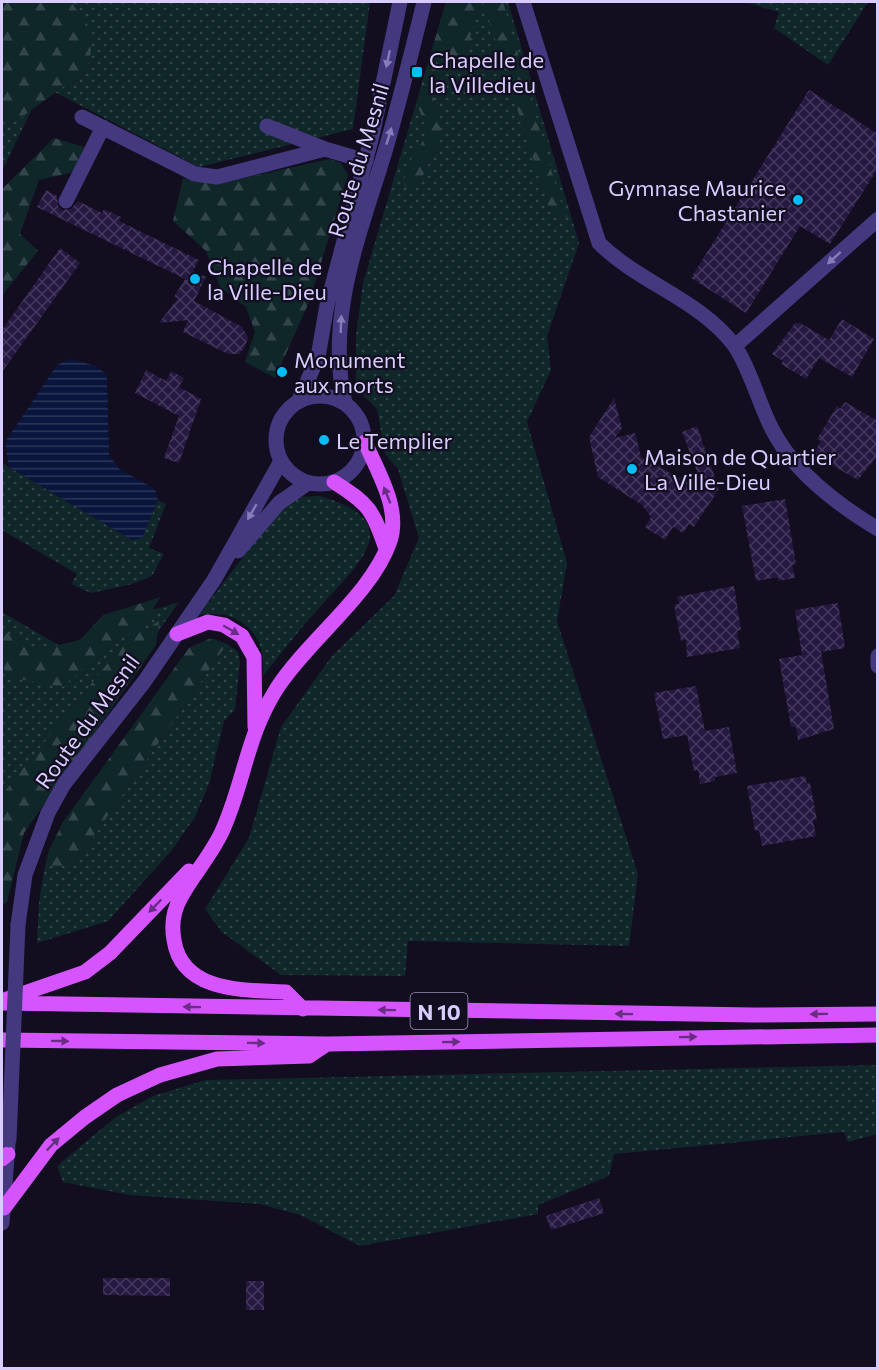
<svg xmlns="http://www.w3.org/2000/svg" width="879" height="1370" font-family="Commissioner,sans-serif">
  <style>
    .grass { fill: url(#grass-dots) }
    .forest { fill: url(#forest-firs) }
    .water { fill: url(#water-rules) }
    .building { fill: url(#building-cross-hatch) }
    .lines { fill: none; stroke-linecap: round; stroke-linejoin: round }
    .minor { stroke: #44387f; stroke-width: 15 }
    .tertiary { stroke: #44387f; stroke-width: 15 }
    .primary { stroke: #d554fe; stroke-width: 15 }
    .tertiary-bridge { stroke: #44387f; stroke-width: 15 }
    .oneway { fill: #877bb9 }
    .oneway2 { fill: #6a2d84 }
    .poi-dot { fill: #01bcf5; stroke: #130d20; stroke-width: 2 }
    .labels { text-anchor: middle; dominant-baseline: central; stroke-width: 4.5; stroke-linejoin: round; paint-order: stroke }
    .shield { fill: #130d20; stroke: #9e93bc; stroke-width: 1.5 }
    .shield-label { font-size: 21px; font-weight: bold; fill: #d9ccff }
    .poi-label { font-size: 22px; fill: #d9ccff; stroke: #130d20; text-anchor: start }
    .street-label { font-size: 22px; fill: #d9ccff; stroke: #130d20 }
  </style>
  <defs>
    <pattern id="grass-dots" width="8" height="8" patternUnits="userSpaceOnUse" patternTransform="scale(1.5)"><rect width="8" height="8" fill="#10272a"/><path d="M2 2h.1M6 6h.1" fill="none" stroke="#32454a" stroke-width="1.8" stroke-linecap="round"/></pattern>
    <pattern id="forest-firs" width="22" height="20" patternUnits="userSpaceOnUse" patternTransform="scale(1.5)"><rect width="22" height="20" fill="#10272a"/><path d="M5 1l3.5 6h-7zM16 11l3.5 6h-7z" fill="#32454a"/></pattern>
    <pattern id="water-rules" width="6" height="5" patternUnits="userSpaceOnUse" patternTransform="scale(1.5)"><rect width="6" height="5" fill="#09153c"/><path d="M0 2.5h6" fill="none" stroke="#2c3659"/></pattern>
    <pattern id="building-cross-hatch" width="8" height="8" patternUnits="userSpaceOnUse" patternTransform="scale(1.5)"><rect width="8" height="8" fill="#261941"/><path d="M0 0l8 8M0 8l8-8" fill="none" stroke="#45395e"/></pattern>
  </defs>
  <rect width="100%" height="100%" fill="#130d20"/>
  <path class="grass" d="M2 2H370L353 129 199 167 43 86 2 171Z
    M446 2H508L579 243 547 336 551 370 527 422 567 563 557 621 638 874 629 946 408 941 405 976 281 975 222 932 205 909 249 838 281 727 332 656 394 596 419 538 398 469 385 454 377 409 356 388V335L363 283Z
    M744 2H868L828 65 774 28 779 12Z
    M2 463 132 540 142 537 158 500 166 504 149 548 164 554 152 576 132 584 91 593 71 584 77 574 2 530Z
    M320 496C412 523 356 565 319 608 299 630 281 653 263 676 265 648 257 626 228 616 220 613 207 615 199 615L283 504 298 497Z
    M179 602 2 852V612L82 659 102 625Z
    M227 644 238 652 240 662 235 710 224 721 209 784 195 817 172 850 108 921 37 943 39 902 45 866H73Z
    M877 1065V1134L848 1142 844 1132 614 1154 609 1176 538 1205V1214L360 1246 300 1215 260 1204 130 1195 63 1182 57 1166 116 1117 153 1096 206 1080Z"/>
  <path class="forest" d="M2 2H71L92 31 90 60 81 74 19 119H2Z
    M446 2H483C479 10 473 19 472 28 468 48 470 52 449 58L433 94 441 127 437 146 418 186H405C401 149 442 150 416 104Z
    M483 2H503L559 197 567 216 562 220 550 211Z
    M54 138 84 147 75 172 39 180 20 234 38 251 2 295V189Z
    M330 159 341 163 348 175 309 302 275 378 245 362 255 332 246 307 220 287 206 251 173 221 183 178 217 184Z
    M161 597 137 631 111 642 63 687 13 678 2 667V630L36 650 80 640 103 615Z
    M159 621 156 645 24 833 7 902 2 905V795L124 643Z
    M211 638 227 644 73 866H45L49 850 63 822 189 648Z"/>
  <path class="water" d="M70 359 96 366 107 375 109 455 119 469 155 489 158 500 142 538 132 540 9 467 5 442 57 365Z"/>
  <path class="building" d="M809 90 878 134V168L830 244 800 226 746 313 691 278Z
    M46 190 57 196 58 206 62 210 71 209 78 201 102 213 104 209 121 217 119 221 199 260 193 271 206 277 194 301 242 327 248 337 245 347 239 354H228L183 332 188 320 159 323 178 298 174 297 185 279 37 207Z
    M60 248 80 263 2 372V330Z
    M842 319 874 339 852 377 819 358 806 379 781 364 783 361 772 354 795 323H800L829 340Z
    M146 370 166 381 171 371 184 378 179 387 201 399 179 463 164 458 179 416 135 393Z
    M614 398 622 428 615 438 635 433 641 457 705 492 682 432 697 426 719 489 694 527 689 524 683 533 673 527 665 540 645 527 651 517 642 505 598 477 589 437Z
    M845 402 878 421V455L858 480 813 454 821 441 817 439 837 406 840 409Z
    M785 499 796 564 792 565 795 578 778 581V577L756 581 742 506Z
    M734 586 741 630 737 631 740 648 687 657 686 640 681 641 674 605 679 604 677 597Z
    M838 603 845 648 821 652 834 729 798 740 796 727H791L779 659 802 655 795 610Z
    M696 686 705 731 729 727 737 773 715 777V781L700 784 698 770 694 771 687 735 663 739 654 693Z
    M805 776 807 784 810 783 817 820H813L816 836 762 846 759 830 755 831 747 786Z
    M599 1198 604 1213 551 1230 546 1216Z
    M103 1278H170V1296L103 1295Z
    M246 1281H264V1310H246Z"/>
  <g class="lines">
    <path class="minor" d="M523 2 599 243C639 283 699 299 734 345 750 368 759 404 772 429 793 471 838 505 878 529
      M82 117 195 174 217 177 325 149 366 161
      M267 126 325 149
      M66 201 103 127
      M735 346 878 219
      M878 656V666"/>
    <path class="tertiary" d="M276 440a44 44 0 1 1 88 0a44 44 0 1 1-88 0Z
      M298 402 318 357 327 305 372 136 400 2
      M345 403C325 316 361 231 386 148 400 100 412 51 424 2
      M238 551 279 503 308 483
      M18 925 25 875 48 813 64 784 144 682 214 580 281 461
      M2 1223 8 1145"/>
    <path class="primary" d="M334 482C369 504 373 510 386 549
      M177 634 208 622 224 625 242 636 254 657 255 727
      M4 1000 85 972 110 953 189 871
      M2 1003 754 1015 878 1014
      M303 1009 286 992C245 990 182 993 174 940 171 924 173 911 181 897 194 873 214 852 224 827 245 778 247 735 277 688 309 639 372 594 390 541 401 508 377 471 365 442
      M2 1040 328 1044 878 1035
      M2 1159 8 1154
      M4 1208 51 1145 85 1117 117 1095 160 1075 217 1059 309 1056 327 1044"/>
    <path class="tertiary-bridge" d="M9 1140 18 925"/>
  </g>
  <defs><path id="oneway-solid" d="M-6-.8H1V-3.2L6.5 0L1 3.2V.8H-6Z" transform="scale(1.5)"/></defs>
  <g class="oneway">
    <use href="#oneway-solid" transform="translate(388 59) rotate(102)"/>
    <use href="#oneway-solid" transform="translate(389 136) rotate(-73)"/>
    <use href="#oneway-solid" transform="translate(834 258) rotate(138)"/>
    <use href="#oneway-solid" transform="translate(341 324) rotate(-88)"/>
    <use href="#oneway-solid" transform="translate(252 512) rotate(120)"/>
  </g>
  <g class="oneway2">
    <use href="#oneway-solid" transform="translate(387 495) rotate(-112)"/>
    <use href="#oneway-solid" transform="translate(231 630) rotate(30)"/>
    <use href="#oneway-solid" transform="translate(155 906) rotate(134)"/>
    <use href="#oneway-solid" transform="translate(192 1007) rotate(-179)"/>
    <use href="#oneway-solid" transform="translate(387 1010) rotate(-179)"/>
    <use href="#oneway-solid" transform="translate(624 1014) rotate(-179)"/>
    <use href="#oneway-solid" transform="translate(819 1014) rotate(179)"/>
    <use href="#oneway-solid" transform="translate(688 1037) rotate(-1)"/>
    <use href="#oneway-solid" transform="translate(60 1041) rotate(1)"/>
    <use href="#oneway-solid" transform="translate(451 1042) rotate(-1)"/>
    <use href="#oneway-solid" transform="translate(256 1043) rotate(1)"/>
    <use href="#oneway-solid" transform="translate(53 1144) rotate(-46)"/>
  </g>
  <g class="poi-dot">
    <rect x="411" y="66" width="12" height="12" rx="3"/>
    <circle cx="798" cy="200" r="6"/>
    <circle cx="195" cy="279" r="6"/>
    <circle cx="282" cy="372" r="6"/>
    <circle cx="324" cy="440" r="6"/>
    <circle cx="632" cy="469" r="6"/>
  </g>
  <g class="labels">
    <rect class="shield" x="410.5" y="993" width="57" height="36" rx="4.5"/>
    <g class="shield-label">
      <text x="439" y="1011">N 10</text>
    </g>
    <g class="poi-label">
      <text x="429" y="59">Chapelle de<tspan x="429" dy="25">la Villedieu</tspan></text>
      <text x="786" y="187" text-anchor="end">Gymnase Maurice<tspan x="786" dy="25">Chastanier</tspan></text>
      <text x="207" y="266">Chapelle de<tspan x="207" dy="25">la Ville-Dieu</tspan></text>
      <text x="294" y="359">Monument<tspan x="294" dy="25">aux morts</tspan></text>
      <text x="336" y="440">Le Templier</text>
      <text x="644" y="456">Maison de Quartier<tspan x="644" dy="25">La Ville-Dieu</tspan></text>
    </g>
    <g class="street-label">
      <text transform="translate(358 160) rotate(-73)">Route du Mesnil</text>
      <text transform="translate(87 721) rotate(-54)">Route du Mesnil</text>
    </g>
  </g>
  <rect width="879" height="1370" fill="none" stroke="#d9ccff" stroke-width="6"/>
</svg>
